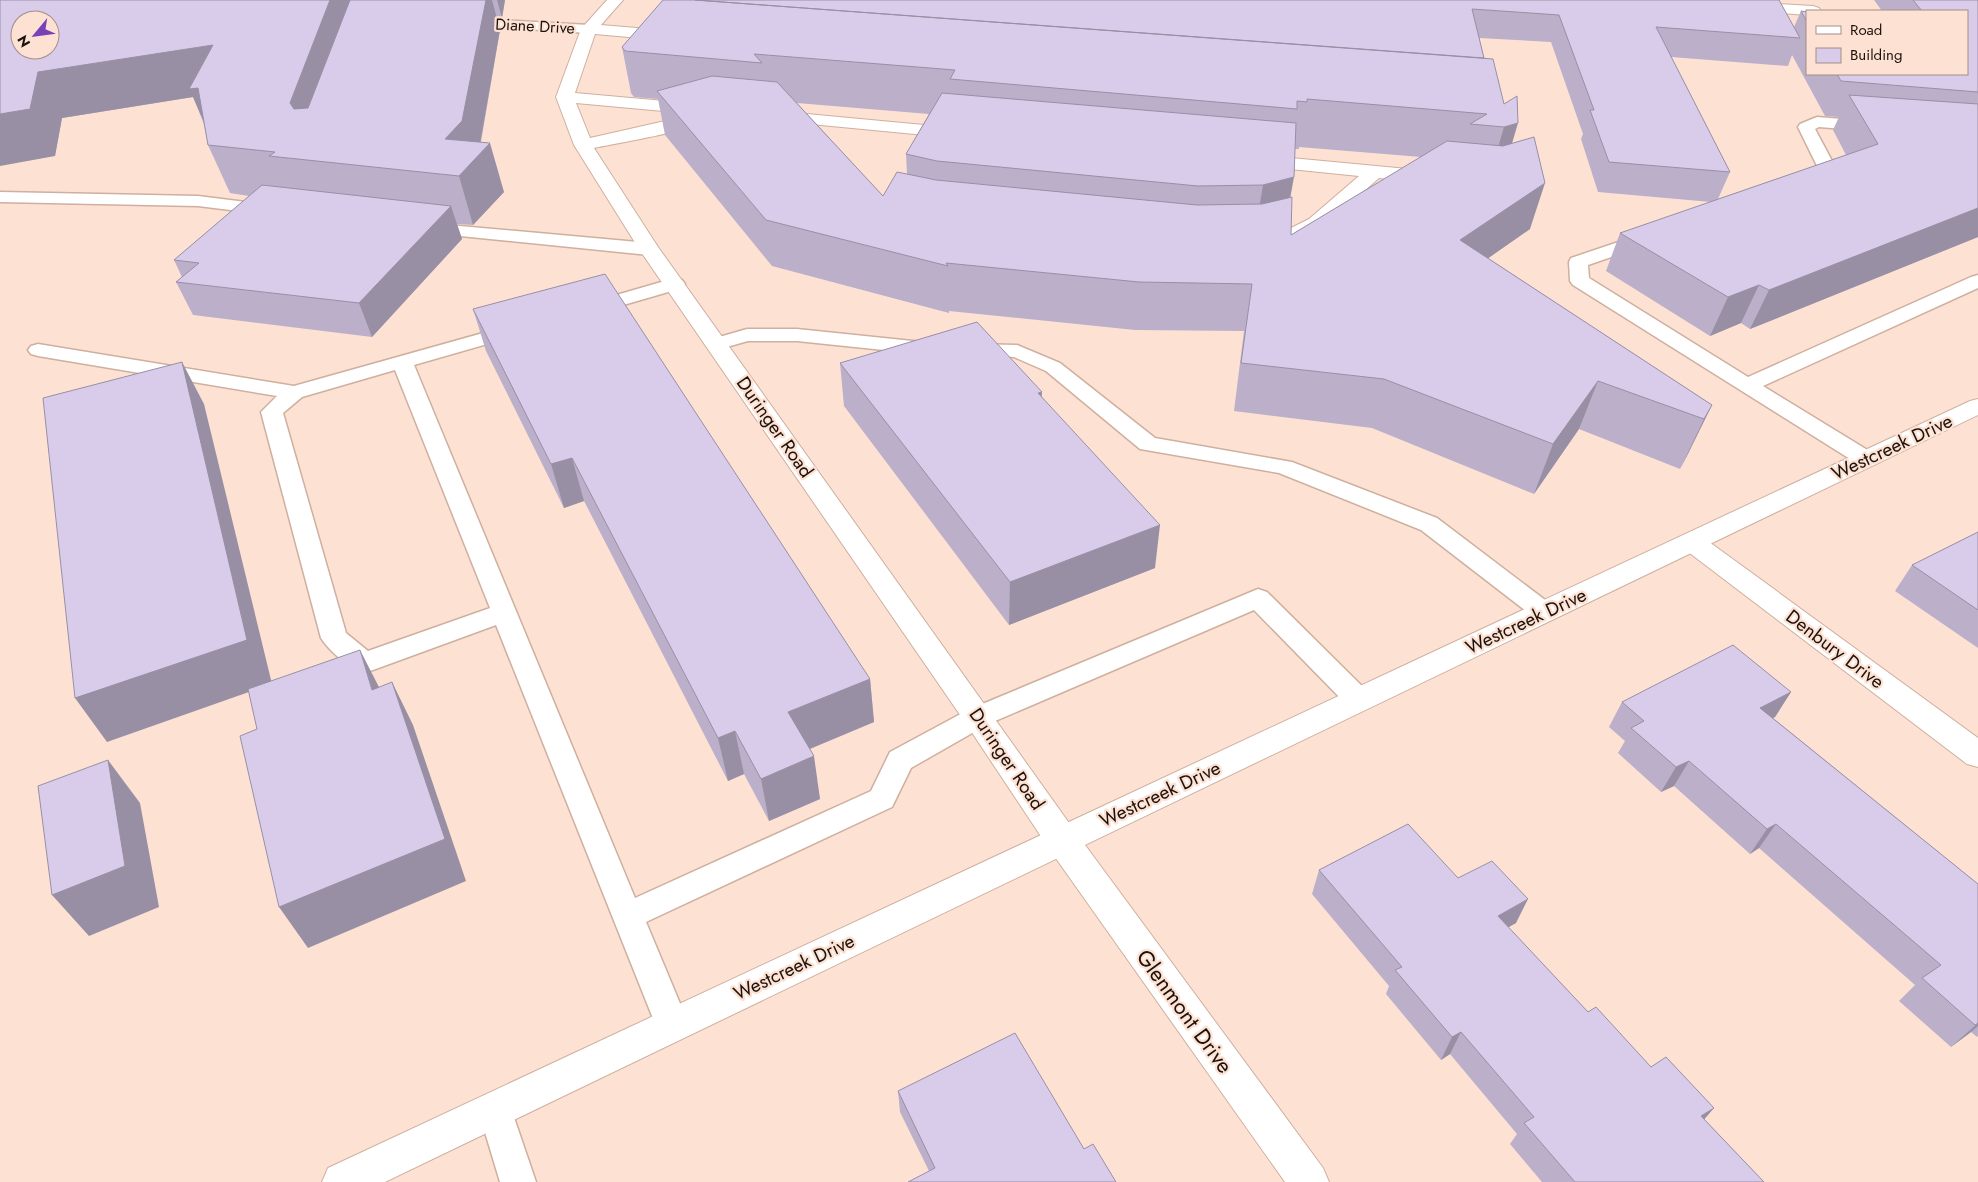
<svg xmlns="http://www.w3.org/2000/svg" width="1978" height="1182" font-family="Jost,sans-serif">
  <style>
    .lines { fill: none; stroke-linecap: round; stroke-linejoin: round }
    .service-casing { stroke: #cfaf9e; stroke-width: 3 }
    .minor-casing { stroke: #cfaf9e; stroke-width: 2 }
    .tertiary-casing { stroke: #cfaf9e; stroke-width: 2 }
    .service { fill: #fff; fill-rule: evenodd }
    .minor { fill: #fff; fill-rule: evenodd }
    .tertiary { fill: #fff; fill-rule: evenodd }
    .wall { fill: #bbafca; fill-rule: evenodd }
    .shaded-wall { fill: #988fa4 }
    .building { fill: #d9cceb; stroke: #988fa4; fill-rule: evenodd }
    .labels { text-anchor: middle; dominant-baseline: central; stroke-width: 4.5; stroke-linejoin: round; paint-order: stroke }
    .far-street-label { font-size: 16px; fill: #1c110b; stroke: #fde2d4 }
    .street-label { font-size: 19px; fill: #1c110b; stroke: #fde2d4 }
    .near-street-label { font-size: 22px; fill: #1c110b; stroke: #fde2d4 }
  </style>
  <rect width="100%" height="100%" fill="#fde2d4"/>
  <g class="lines">
    <g class="service-casing">
      <path id="service" d="M465 18 589 25 594 26 596 29 594 32 589 33 460 25 458 22 460 19Z
        M1817 117 1868 121 1874 123 1876 126 1874 129 1868 131 1819 127 1815 129 1839 174 1836 178 1810 186 1804 185 1801 181 1804 177 1820 172 1798 127 1800 124Z
        M0 192 198 196 269 205 275 206 278 210 275 214 269 215 198 206 0 202Z
        M426 223 649 243 656 245 658 249 656 253 649 255 420 232 417 228 420 224Z
        M1645 233 1652 235 1654 239 1652 243 1588 265 1589 278 1748 377 1971 277 1978 275V288L1763 386 1874 454 1877 459 1874 464 1866 466 1858 464 1573 285 1570 281 1569 262 1571 258Z
        M675 278 682 280 685 284 682 288 589 315 582 313 579 309 582 305Z
        M515 324 522 326 525 330 522 334 414 365 635 898 871 791 890 752 968 710 1258 589 1267 592 1369 693 1373 700 1369 707 1359 710 1349 707 1254 610 988 724 911 768 892 807 646 922 689 1025 684 1036 672 1040 660 1036 496 625 373 670C369 671 366 673 361 672 350 670 327 648 321 638L261 412 277 396 38 356 31 354 28 350 31 346 38 344 294 386ZM395 370 490 608 368 651 346 633 283 413 302 397Z
        M747 329H797L932 343 939 345 942 349 939 353 932 355 797 341H748L716 350 709 348 706 344 709 340Z
        M970 344 1017 345 1060 363 1155 438 1292 462 1437 518 1553 606 1557 612 1553 618 1544 621 1535 618 1421 530 1279 473 1140 449 1046 371 1014 357 963 354 960 350 963 346Z
        M495 1092 507 1097 536 1182H500L478 1109 483 1097Z"/>
    </g>
    <g class="minor-casing">
      <path id="minor" d="M607 0H623L601 25 673 31 679 33 681 36 679 39 673 41 595 34 575 93 698 104 704 105 707 109 704 113 699 114 704 115 707 119C699 130 612 144 594 148L658 247 1074 830 1323 1168 1329 1182H1285L1050 850 967 725 639 249 574 145 556 97 581 29ZM576 103 696 114 590 138Z
        M1747 2 1813 6 1819 8 1821 11H1807V15L1742 10 1739 7 1742 4Z
        M775 111 956 128 962 129 965 133 962 137 956 138 769 120 766 116 769 112Z
        M1258 155 1429 171 1436 173 1439 177 1436 181 1429 183 1379 178 1323 227 1305 236 1256 248 1249 246 1246 242 1249 238 1291 228 1309 219 1359 176 1251 165 1249 161 1251 157Z
        M1692 533 1701 536 1978 738V767L1967 764 1683 548 1679 542 1683 536Z"/>
    </g>
    <g class="tertiary-casing">
      <path id="tertiary" d="M1978 399V415L385 1182H322L328 1168 1970 401Z"/>
    </g>
    <use href="#service" class="service"/>
    <use href="#minor" class="minor"/>
    <use href="#tertiary" class="tertiary"/>
  </g>
  <path class="wall" d="M0 0H505L502 18H497L500 30 481 142 504 192 473 225 457 224 462 239 372 337 193 315 176 282 182 277 174 260 249 196 230 193 208 145 204 124 193 97 62 118 55 156Z
    M663 0H1779L1794 27 1801 11 1807 12V74H1967V11H1882L1874 0H1978V237L1750 329 1741 323 1710 336 1606 271 1620 233 1711 202 1598 192 1581 139 1583 134 1551 42 1479 38 1484 58 1512 143 1530 229 1488 258 1712 405 1680 469 1579 429 1534 494 1372 428 1234 411 1244 331 1135 330 949 311V313L772 266 665 135 658 99 634 97 631 93 622 47ZM1792 55 1825 116 1839 117 1833 130 1846 155 1718 199 1730 172 1671 57 1788 66ZM797 103 929 114 906 154 907 174 883 196ZM1299 147 1421 157 1291 235 1290 197 1295 149H1299Z
    M473 309 870 679 874 722 810 749 820 799 769 821 744 774 728 781 584 501 564 508 486 351Z
    M840 363 1042 397 1155 568 1009 625 844 406Z
    M1978 532V648L1895 591 1912 565Z
    M1791 692 1775 717 1773 718 1978 884V1036L1977 1037 1971 1032 1951 1047 1899 1001 1915 985 1759 848 1750 854 1674 786 1661 792 1618 753 1625 741 1609 727 1622 702Z
    M1319 870 1458 878 1516 923 1508 927 1588 1012 1651 1067 1704 1119 1764 1182H1542L1510 1144 1517 1134 1450 1054 1441 1060 1386 994 1389 986 1312 894Z
    M898 1091 1084 1149 1116 1182 929 1171 900 1112Z"/>
  <path class="shaded-wall" d="M330 0H353L308 150 290 103Z
    M486 0H492L500 30 478 155 490 143 504 192 473 225 459 176 445 139Z
    M497 0H505L502 18Z
    M213 45 210 136 193 97 62 118 55 156 0 166V114L38 72Z
    M1518 123 1504 171 1490 175 1504 127Z
    M1294 177 1285 227 1255 234 1263 185Z
    M1545 183 1530 229 1447 287 1460 240Z
    M451 206 462 239 372 337 359 303Z
    M1978 208V237L1750 329 1769 290Z
    M1759 285 1741 323 1710 336 1728 297Z
    M182 362 204 404 272 684 107 742 75 698Z
    M1598 381 1579 429 1534 494 1553 444Z
    M1042 392 1040 434 1038 393Z
    M1712 405 1688 454 1680 469 1704 419Z
    M572 458 584 501 564 508 551 464Z
    M1160 525 1155 568 1009 625 1010 582Z
    M360 650 382 693 372 690Z
    M870 679 874 722 795 755 788 712Z
    M392 682 413 725 466 881 308 948 279 907Z
    M1791 692 1775 717 1744 733 1760 708Z
    M735 731 744 774 728 781 718 738Z
    M814 756 820 799 769 821 761 779Z
    M108 760 140 803 159 907 89 936 52 895Z
    M1689 761 1674 786 1661 792 1676 767Z
    M1776 824 1759 848 1750 854 1767 829Z
    M1528 899 1516 923 1486 940 1498 916Z
    M1978 1023V1026L1971 1032 1951 1047Z
    M1461 1032 1450 1054 1441 1060 1452 1037Z
    M1714 1108 1696 1129 1701 1116Z"/>
  <path class="building" d="M0 0H330L290 103 294 109 308 108 350 0H486L462 121 445 139 490 143 459 176 269 156 275 152 208 145 198 88 189 89 213 45 38 72 30 109 0 114ZM20 20H50V50H20Z
    M663 0H695L1493 59 1504 104 1517 96 1518 123 1504 127 1470 124 1487 114 1307 99V102L1297 101V109L950 79 955 70 754 54 762 63 625 51 622 47Z
    M695 0H1779L1800 38 1656 27 1730 172 1609 162 1590 110H1594L1559 15 1472 9 1484 58Z
    M1913 0H1978V92L1841 81 1837 74H1967V11H1922Z
    M1801 11 1807 12V22Z
    M712 76 777 82 883 196 897 172 936 180 1197 205 1262 204 1292 197 1291 235 1447 141 1503 146 1534 137 1545 183 1460 240 1712 405 1704 419 1598 381 1553 444 1384 379 1241 363 1252 284 1139 282 946 263 948 266 766 220 657 91Z
    M942 93 1296 123 1294 177 1263 185 1198 186 937 161 906 154Z
    M1849 95 1978 104V208L1769 290 1759 285 1728 297 1620 233 1878 144Z
    M262 185 451 206 359 303 176 282 199 263 174 260Z
    M605 274 870 679 788 712 814 756 761 779 735 731 718 738 572 458 551 464 473 309Z
    M977 322 1042 392 1038 393 1160 525 1010 582 840 363Z
    M182 362 247 640 75 698 43 398Z
    M1978 532V610L1912 565Z
    M1733 645 1791 692 1760 708 1978 884V1023L1975 1025 1922 978 1941 965 1776 824 1767 829 1689 761 1676 767 1631 728 1644 721 1622 702Z
    M360 650 372 690 392 682 445 839 279 907 240 736 257 729 248 689Z
    M108 760 125 866 52 895 38 786Z
    M1408 824 1458 878 1492 861 1528 899 1498 916 1588 1012 1596 1007 1651 1067 1666 1057 1714 1108 1701 1116 1764 1182H1575L1524 1123 1534 1117 1461 1032 1452 1037 1395 970 1402 967 1319 870Z
    M1015 1033 1084 1149 1093 1144 1116 1182H908L935 1168 898 1091Z"/>
  <g class="labels">
    <g class="far-street-label">
      <text transform="translate(535 26) rotate(3)">Diane Drive</text>
    </g>
    <g class="street-label">
      <text transform="translate(775 427) rotate(55)">Duringer Road</text>
      <text transform="translate(1892 447) rotate(-25)">Westcreek Drive</text>
      <text transform="translate(1526 621) rotate(-25)">Westcreek Drive</text>
      <text transform="translate(1835 649) rotate(37)">Denbury Drive</text>
      <text transform="translate(1007 759) rotate(56)">Duringer Road</text>
      <text transform="translate(1160 794) rotate(-25)">Westcreek Drive</text>
      <text transform="translate(794 967) rotate(-25)">Westcreek Drive</text>
    </g>
    <g class="near-street-label">
      <text transform="translate(1185 1011) rotate(54)">Glenmont Drive</text>
    </g>
  </g>
  <rect x="1806" y="10" width="162" height="65" fill="#fde2d4" stroke="#a38e84"/>
  <rect x="1816" y="26" width="25" height="8" fill="#ffffff" stroke="#a38e84"/>
  <text x="1850" y="35" font-size="15" fill="#1c110b">Road</text>
  <rect x="1816" y="48" width="25" height="15" fill="#d9cceb" stroke="#a38e84"/>
  <text x="1850" y="60" font-size="15" fill="#1c110b">Building</text>
  <g transform="translate(35 35) rotate(241)"><circle r="24" fill="#fde2d4" stroke="#a38e84"/>
  <path d="M0-4L9 19L0 12L-9 19Z" fill="#7941b7"/>
  <text y="-8" font-size="14" font-weight="bold" text-anchor="middle" fill="#1c110b">N</text>
  </g>
</svg>
